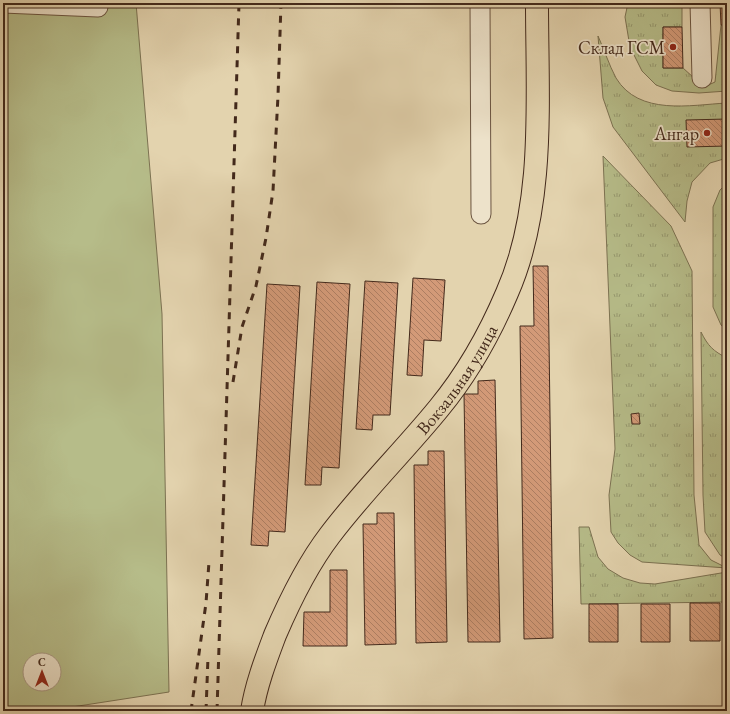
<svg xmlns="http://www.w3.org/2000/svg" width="730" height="714" font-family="'EB Garamond',serif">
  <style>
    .grass { fill: url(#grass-tufts); stroke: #7c7252 }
    .green { fill: #b6bc89; stroke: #7c7252; fill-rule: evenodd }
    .building { fill: url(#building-back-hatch); stroke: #43291b }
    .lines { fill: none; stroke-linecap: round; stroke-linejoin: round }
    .minor-casing { stroke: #6b5440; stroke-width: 21 }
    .major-casing { stroke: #43291b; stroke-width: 24 }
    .minor { stroke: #ede2ca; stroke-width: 19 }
    .major { stroke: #e3d3ae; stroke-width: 22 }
    .rail { stroke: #43291b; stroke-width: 3; stroke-dasharray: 7 7; stroke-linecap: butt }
    .poi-dot { fill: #8f2418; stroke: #ede2ca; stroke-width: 1.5 }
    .labels { text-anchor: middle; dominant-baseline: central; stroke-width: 3.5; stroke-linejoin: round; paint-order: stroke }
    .poi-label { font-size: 18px; fill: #43291b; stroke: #ede2ca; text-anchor: end }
    .street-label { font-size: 18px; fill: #43291b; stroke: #ede2ca }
  </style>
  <defs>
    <pattern id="grass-tufts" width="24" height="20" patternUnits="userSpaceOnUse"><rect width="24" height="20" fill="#b6bc89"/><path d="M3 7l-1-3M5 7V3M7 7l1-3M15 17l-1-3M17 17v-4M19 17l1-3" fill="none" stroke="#96996f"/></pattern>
    <pattern id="building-back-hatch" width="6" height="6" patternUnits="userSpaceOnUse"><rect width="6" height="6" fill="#d39a78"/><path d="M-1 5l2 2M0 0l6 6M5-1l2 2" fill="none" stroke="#ad7e62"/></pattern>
  </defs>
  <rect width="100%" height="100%" fill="#e3d3ae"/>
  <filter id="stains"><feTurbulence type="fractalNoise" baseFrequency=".005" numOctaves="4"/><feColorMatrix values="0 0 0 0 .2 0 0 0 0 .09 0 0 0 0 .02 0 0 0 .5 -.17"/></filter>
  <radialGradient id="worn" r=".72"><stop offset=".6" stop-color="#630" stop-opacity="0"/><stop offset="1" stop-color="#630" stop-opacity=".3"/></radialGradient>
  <path class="grass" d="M628 3H682V27H663V68H683L704 87 715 82 721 25 727 24V91L699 93 672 91 656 85 642 71 630 47 625 17Z
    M598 36C604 49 609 65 616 78 639 116 690 105 727 103V158L710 163 692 182 687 201 685 222 613 127 603 98Z
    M603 156 671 226 692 271 694 495 699 545 711 560 727 568 642 562 630 555 618 543 611 532 609 495 615 449Z
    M727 183V331L721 325 713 307V207L720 190Z
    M701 332C708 346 713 351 727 358V559L720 555 705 532 703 495Z
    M579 527H589L598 557 608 569 623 578 640 583 655 584 727 572V602L581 604Z"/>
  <path class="green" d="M3 3H136L162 314 169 692 46 711H3ZM30 660H54V684H30Z"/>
  <path class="building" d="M720 3H727V24L721 25Z
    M663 27H682L683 68H663Z
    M727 119V146L687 147 686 120Z
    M533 266H548L553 638 524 639 520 326H534Z
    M413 278 445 280 441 341 424 340 422 376 407 375Z
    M365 281 398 283 390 415H373L372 430 356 429Z
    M317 282 350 284 339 468 322 467 321 485H305Z
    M267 284 300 286 285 532 269 531 268 546 251 545Z
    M495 380 500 642H468L464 394H478V381Z
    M639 413 640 424H632L631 414Z
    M428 451H444L447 642 416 643 414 465H428Z
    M377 513H394L396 644 365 645 363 524H377Z
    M330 570H347V646H303L304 612H330Z
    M690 603H720V641H690Z
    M589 604H618V642H589Z
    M641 604H670V642H641Z"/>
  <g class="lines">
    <g class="minor-casing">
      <path id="minor" d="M3 3 98 7
        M480 3 481 214
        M700 3 702 78"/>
    </g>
    <g class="major-casing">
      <g id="major">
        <path id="s1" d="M252 711C256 685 266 659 275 635 290 600 307 565 330 535 364 490 404 451 439 408 467 374 490 333 507 293 546 205 537 97 537 3"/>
      </g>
    </g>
    <use href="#minor" class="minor"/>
    <use href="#major" class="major"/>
    <path class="rail" d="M233 382 242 327 256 286 266 238 273 191 278 96 281 3
      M191 711 206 603 209 562
      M206 711 208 657
      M217 711 239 3"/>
  </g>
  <g class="poi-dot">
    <circle cx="673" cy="47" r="4"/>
    <circle cx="707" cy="133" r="4"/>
  </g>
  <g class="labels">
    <g class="poi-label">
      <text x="665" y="47">Склад ГСМ</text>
      <text x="699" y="133">Ангар</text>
    </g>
    <g class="street-label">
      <text stroke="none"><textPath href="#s1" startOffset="395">Вокзальная улица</textPath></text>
    </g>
  </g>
  <rect width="730" height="714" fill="none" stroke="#e3d3ae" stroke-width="16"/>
  <rect x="4" y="4" width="722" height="706" fill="none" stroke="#43291b" stroke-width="2"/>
  <rect x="8" y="8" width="714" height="698" fill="none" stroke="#43291b"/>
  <g transform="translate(42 672)"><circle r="19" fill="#ede2ca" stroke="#a99884"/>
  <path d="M0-3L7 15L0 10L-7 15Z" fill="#8f2418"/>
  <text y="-6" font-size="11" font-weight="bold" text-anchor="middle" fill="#43291b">С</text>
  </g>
  <rect width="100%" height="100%" filter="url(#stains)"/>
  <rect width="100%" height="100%" fill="url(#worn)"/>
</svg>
